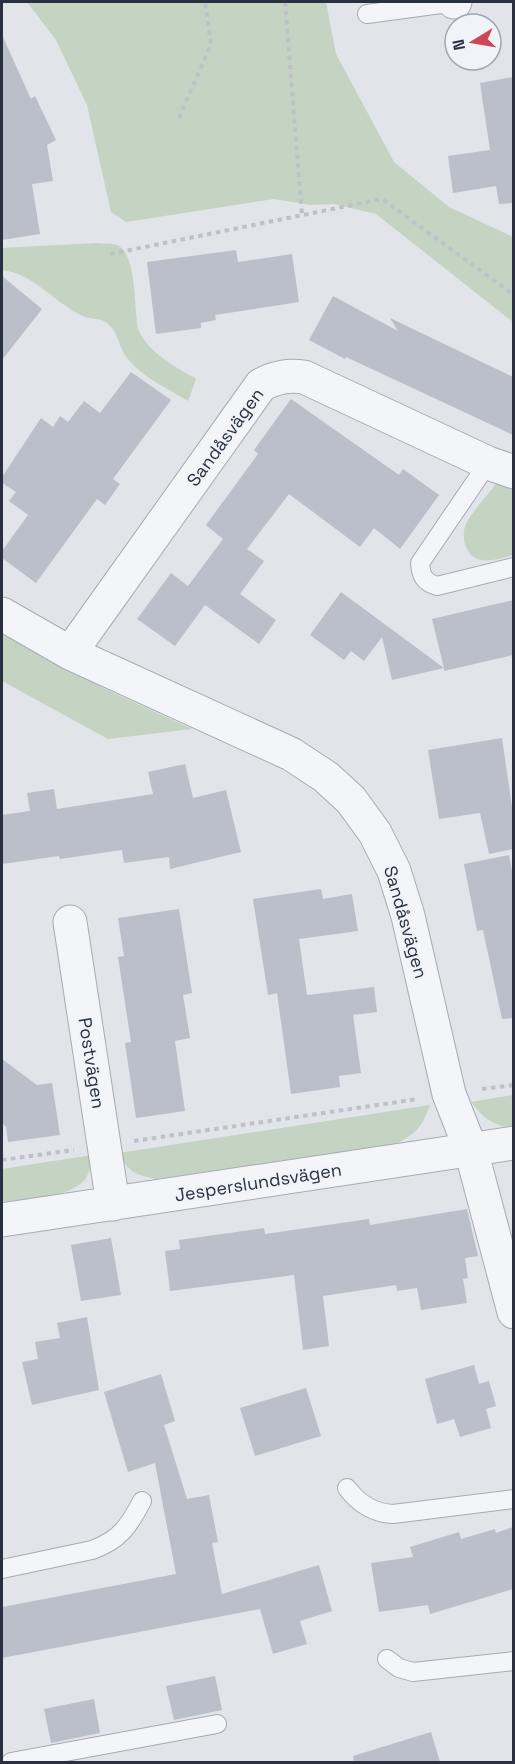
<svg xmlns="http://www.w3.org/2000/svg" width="515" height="1764" font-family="'Space Grotesk',sans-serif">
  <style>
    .green { fill: #c5d3c2 }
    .building { fill: #bbbfc9 }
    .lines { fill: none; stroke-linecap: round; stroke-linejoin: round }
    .lane-casing { stroke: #a6abb3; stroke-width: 20 }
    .street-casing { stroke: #a6abb3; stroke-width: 35 }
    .path { stroke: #bec2c8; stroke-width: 4; stroke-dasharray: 4.5 4.5; stroke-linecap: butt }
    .lane { stroke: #f3f5f8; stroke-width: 18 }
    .street { stroke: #f3f5f8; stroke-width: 33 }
    .labels { text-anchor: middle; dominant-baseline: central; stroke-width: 4.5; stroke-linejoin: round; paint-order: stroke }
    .street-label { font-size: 18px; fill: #293141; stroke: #f0f3f7 }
  </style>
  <rect width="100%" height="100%" fill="#e1e4e9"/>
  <path class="green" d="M27 2H326L336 54 394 162 449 207 513 237V322L376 214 334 204 311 205 274 199 126 222 111 212 87 105 56 40Z
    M98 243C104 244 112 243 117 245 137 253 134 310 138 329 149 354 175 366 196 379L188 401C167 388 139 376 125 355 118 345 119 333 107 323 101 318 92 319 85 317 56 305 34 273 2 270V248Z
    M505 482 513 485V555C496 560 472 568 465 544 463 536 463 530 467 522 475 508 487 496 496 484Z
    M2 634 105 689 192 729 108 739 2 681Z
    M513 1095V1127C493 1127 483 1117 471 1102Z
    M430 1105C422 1127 417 1133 396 1144L156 1179C136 1175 128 1172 119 1153Z
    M92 1155C91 1161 91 1169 88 1174 78 1199 25 1198 2 1202V1169Z"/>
  <path class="building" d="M2 35 31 99 35 96 56 140 47 145 53 181 32 184 40 234 2 240Z
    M513 77V203L499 204 496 186 453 193 448 156 490 150 480 83Z
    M236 250 238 262 292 254 299 302 215 315 216 320 201 323V328L156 334 147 262Z
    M2 276 42 309 2 360Z
    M333 296 398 331 390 318 513 377V435L346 357 345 359 309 340Z
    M131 372 171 400 113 479 120 484 105 505 97 499 36 583 2 558V551L28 515 9 501 16 492 2 483V477L41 418 53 427 60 416 68 422 84 401 100 413Z
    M291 399 399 475 403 469 439 495 400 549 374 528 360 547 289 494 247 549 264 561 240 594 276 620 259 644 205 605 175 646 137 619 171 573 188 586 223 539 206 525 258 454 254 450Z
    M341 592 444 668 432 619 513 600V655L444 671V668L392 680 382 637 364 661 351 651 344 660 310 635Z
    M502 738 513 814V849L489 854 480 813 439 819 428 750Z
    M185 764 193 798 226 790 241 852 170 869 169 857 124 863 122 850 60 859 59 856 2 864V815L30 811 27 793 54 789 57 809 153 794 148 772Z
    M509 855 513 876V1018L502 1019 483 930 477 931 464 864Z
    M321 889 323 899 352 894 358 931 299 939 307 995 374 987 377 1012 353 1015 361 1073 339 1076 340 1087 291 1094 277 993 268 995 253 899Z
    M179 909 192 993 183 995 190 1038 175 1041 185 1111 136 1118 125 1043 131 1042 118 957 124 956 118 918Z
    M2 1059 37 1085 52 1083 60 1135 8 1142 6 1127 2 1123Z
    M467 1209 478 1256 465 1258 468 1278 463 1279 467 1303 421 1310 417 1288 397 1291 396 1285 323 1296 329 1346 303 1350 294 1275 170 1291 165 1251 180 1249 179 1240 264 1228 265 1234 369 1219 370 1225Z
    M111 1238 121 1295 81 1301 71 1245Z
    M87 1317 99 1390 32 1405 22 1362 38 1359 35 1342 60 1338 57 1323Z
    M474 1365 479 1384 489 1381 496 1406 486 1409 491 1428 460 1437 454 1419 437 1424 425 1379Z
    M161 1374 175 1421 164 1425 187 1499 209 1495 218 1542 212 1543 222 1594 319 1565 332 1611 300 1621 307 1644 273 1654 260 1609 2 1658V1607L176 1574 155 1463 128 1472 104 1392Z
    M306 1388 321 1436 255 1456 240 1408Z
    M513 1527V1589L430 1614 428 1605 379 1612 371 1563 413 1557 410 1547 459 1532 461 1539 495 1529 496 1533Z
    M215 1676 222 1710 174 1720 166 1686Z
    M94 1699 100 1733 51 1743 44 1709Z
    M431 1732 440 1762H354L353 1756Z"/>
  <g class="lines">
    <g class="lane-casing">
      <path id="lane" d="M367 14 456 2
        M488 463 420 563C421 576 424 582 437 586L514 567
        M347 1488C359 1504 373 1513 393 1514L514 1499
        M2 1569 92 1550C120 1540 129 1526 142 1501
        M387 1659 399 1668 413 1672 514 1661
        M11 1762 217 1724"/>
    </g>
    <g class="street-casing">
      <path id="street" d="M454 2H455
        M2 614 70 653 291 754 326 777 351 800 375 833 394 871 408 916 449 1094 471 1150 514 1312
        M70 653 261 385C276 377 288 375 304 377L488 463 514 472
        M70 922 113 1204
        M2 1220 514 1143"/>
    </g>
    <path class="path" d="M285 2 302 215
      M179 118 211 44 205 2
      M110 254 382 199 514 295
      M482 1089 514 1085
      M134 1141 418 1099
      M2 1160 74 1150"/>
    <use href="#lane" class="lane"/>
    <use href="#street" class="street"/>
  </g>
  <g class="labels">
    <g class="street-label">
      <text transform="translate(225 437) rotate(-54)">Sandåsvägen</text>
      <text transform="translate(406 922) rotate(74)">Sandåsvägen</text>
      <text transform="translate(92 1063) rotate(81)">Postvägen</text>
      <text transform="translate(258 1182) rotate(-9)">Jesperslundsvägen</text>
    </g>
  </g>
  <rect width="515" height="1764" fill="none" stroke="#293141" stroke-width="6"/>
  <g transform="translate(473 42) rotate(259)"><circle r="28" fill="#f0f3f7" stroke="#a0a5ae" stroke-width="1.5"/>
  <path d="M0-4.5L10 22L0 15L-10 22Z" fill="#ce4654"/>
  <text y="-9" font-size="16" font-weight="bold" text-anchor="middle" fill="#293141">N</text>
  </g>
</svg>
